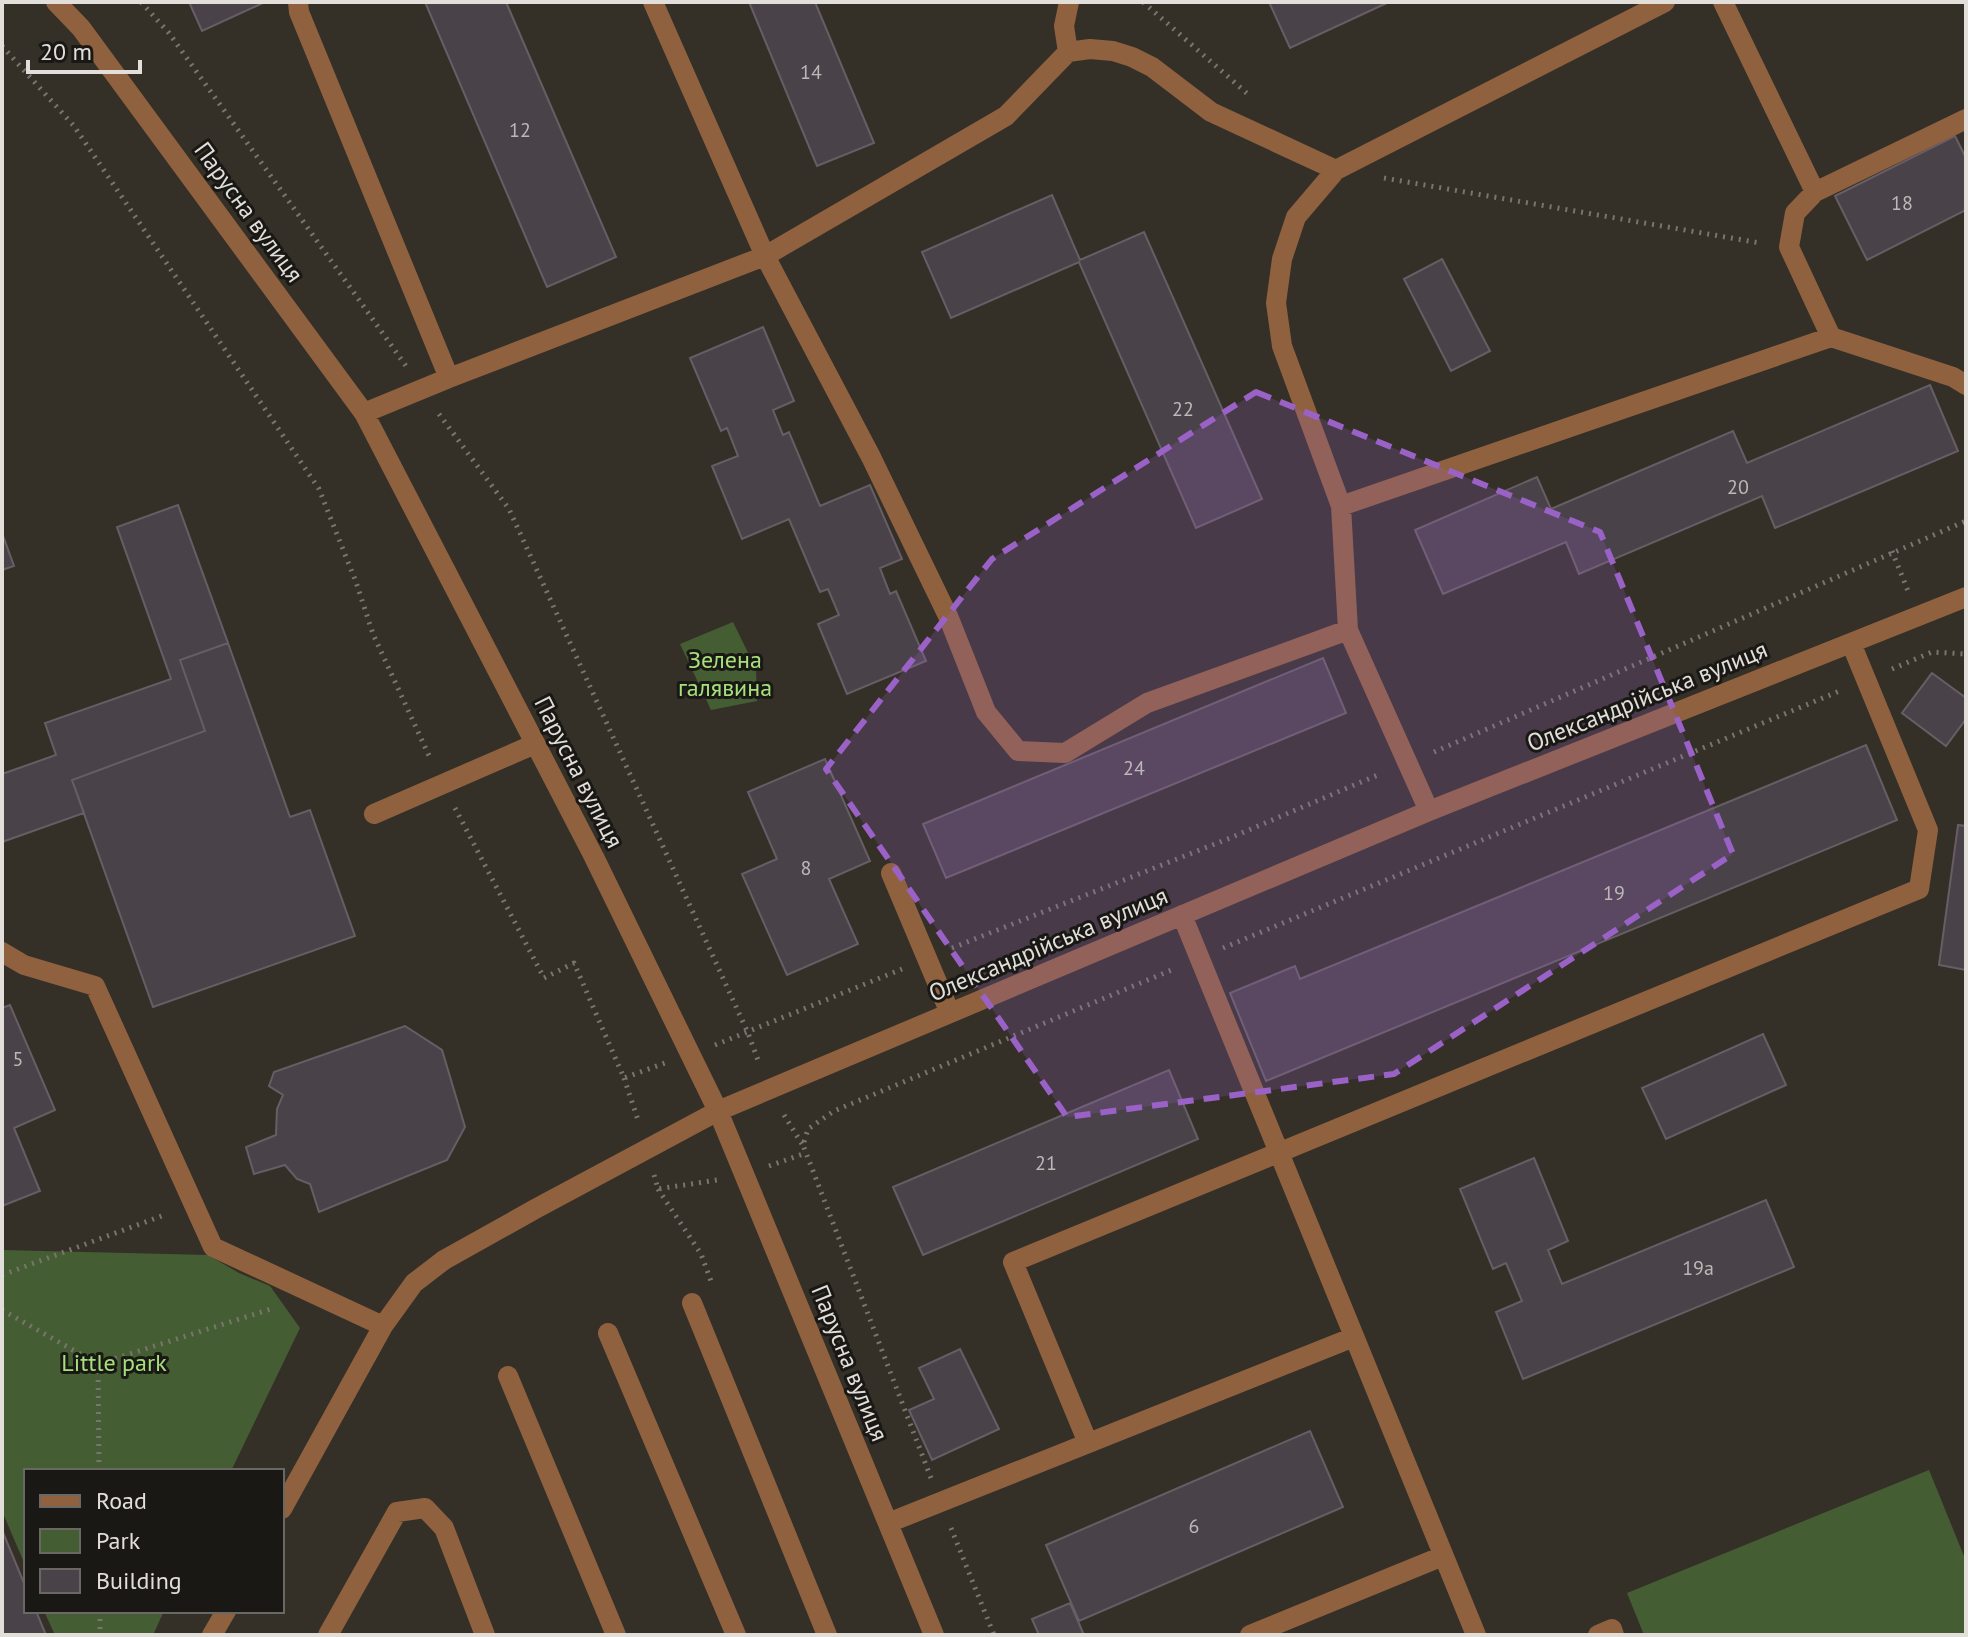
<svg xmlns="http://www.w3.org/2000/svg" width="1968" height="1637" font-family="'PT Sans',sans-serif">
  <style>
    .green { fill: #455d33 }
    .building { fill: #4a4249; stroke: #675e65; stroke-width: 2 }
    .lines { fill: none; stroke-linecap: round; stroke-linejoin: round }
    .path { stroke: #79756e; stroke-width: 5; stroke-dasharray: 2 6; stroke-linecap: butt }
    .minor { stroke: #90613f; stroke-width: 20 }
    .marked { fill: #9a62c7; fill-opacity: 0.2; stroke: #9a62c7; stroke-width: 6; stroke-dasharray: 16 10; stroke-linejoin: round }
    .labels { text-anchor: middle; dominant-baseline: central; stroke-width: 6; stroke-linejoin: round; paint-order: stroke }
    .number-label { font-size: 20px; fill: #bcb8b6 }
    .street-label { font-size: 24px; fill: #e2dfda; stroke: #1a1815 }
    .park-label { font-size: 24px; fill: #a6e07c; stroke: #1a1815 }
  </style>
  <rect width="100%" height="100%" fill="#343028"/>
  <path class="green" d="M733 622 756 669 757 701 711 710 680 644Z
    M2 1250 208 1255 239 1273 270 1286 300 1328 231 1471H26V1567L2 1511Z
    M1929 1470 1966 1561V1635H1644L1627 1593Z
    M44 1611H164L153 1635H55Z"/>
  <path class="building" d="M189 2H265L202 31Z
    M425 2H506L616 257 547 287Z
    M749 2H815L874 143 817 166Z
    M1269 2H1389L1290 48Z
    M1955 136 1966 158V210L1867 260 1835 196Z
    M1052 195 1080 260 1144 232 1262 499 1196 528 1079 262 951 318 922 252Z
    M1442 259 1490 351 1451 371 1404 279Z
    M763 327 794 401 773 410 783 435 789 432 820 506 870 485 902 559 880 568 890 594 896 591 926 661 847 694 818 624 839 615 828 589 820 592 789 519 742 539 712 466 738 456 727 428 721 431 690 358Z
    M1930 385 1958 451 1775 528 1762 496 1579 574 1566 542 1443 594 1415 530 1537 477 1551 509 1733 431 1747 463Z
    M178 505 228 643 180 660 205 731 72 780 84 813 2 842V774L56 755 45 723 171 679 117 527Z
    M2 533 14 566 2 570Z
    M228 643 290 817 310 810 355 936 153 1007 72 780 205 731 180 660Z
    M1323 658 1346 713 946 878 923 824Z
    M1932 673 1966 698V719L1946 746 1902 713Z
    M1866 745 1897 820 1266 1081 1230 993 1295 966 1300 979Z
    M825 759 870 861 829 879 858 944 787 975 742 874 777 859 748 792Z
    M1958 825 1966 826V970L1939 965Z
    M10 1005 55 1110 14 1128 40 1191 2 1206V1008Z
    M405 1026 442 1050 465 1127 447 1160 319 1212 310 1184 297 1179 285 1165 254 1174 246 1147 276 1135 277 1109 283 1095 269 1086 274 1072Z
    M1763 1034 1786 1085 1666 1139 1642 1088Z
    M1169 1070 1198 1139 923 1255 893 1187Z
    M1534 1158 1568 1241 1548 1250 1562 1284 1766 1200 1794 1267 1523 1379 1496 1312 1522 1301 1506 1263 1493 1269 1460 1189Z
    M960 1349 999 1429 932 1460 909 1410 934 1399 919 1368Z
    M1310 1431 1343 1507 1079 1621 1046 1545Z
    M2 1530 26 1588V1611H36L46 1635H2Z
    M1070 1603 1084 1635H1039L1032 1619Z"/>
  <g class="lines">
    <path class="path" d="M141 2 169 33 406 366
      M1143 2 1250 96
      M2 46 74 126 319 489 356 582 373 634 431 760
      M1384 178 1760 243
      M439 414 509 509 748 1033 759 1063
      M1892 551 1908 591
      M1892 669 1932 652 1966 654
      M1434 752 1966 521
      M455 808 544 978 574 963 624 1078 665 1063
      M952 948 1230 838 1380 774
      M1223 948 1842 690
      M715 1045 902 969
      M624 1078 639 1123
      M784 1115 802 1144
      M769 1166 806 1153
      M654 1175 658 1189 717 1180
      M658 1189 701 1254 711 1281
      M2 1275 167 1214
      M2 1310 98 1364 274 1308
      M98 1364 99 1471
      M931 1478 803 1145 808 1129 834 1111 1174 969
      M951 1528 994 1635
      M100 1611V1635"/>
    <path class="minor" d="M56 2 81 28 364 413 594 857 718 1111 934 1635
      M298 2 299 12 449 378
      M1069 2 1064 26 1068 52 1006 116 765 256 871 457 948 616 986 712 1018 751 1065 753 1147 703 1348 630
      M1723 2 1815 192
      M1068 52 1090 49 1113 51 1132 57 1152 67 1211 112 1336 170 1296 217 1282 259 1276 303 1282 346 1341 506 1348 630 1429 811
      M1966 119 1815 192 1795 213 1789 247 1831 337 1953 377 1966 385
      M1336 170 1665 2
      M364 413 449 378 765 256 653 2
      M1341 506 1831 337
      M374 814 535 744
      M891 873 950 1013
      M1182 915 1476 1635
      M2 952 24 965 95 986 213 1247 383 1326
      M692 1303 827 1635
      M608 1333 736 1635
      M508 1376 616 1635
      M1088 1443 1013 1262 1919 889 1928 830 1851 643
      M282 1509 383 1326 414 1283 444 1260 537 1208 718 1111 1429 811 1966 597
      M888 1523 1354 1337
      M212 1635 226 1611
      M328 1635 397 1512 425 1508 444 1528 485 1635
      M1250 1635 1443 1556
      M1598 1635 1612 1629 1614 1635"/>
  </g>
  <path class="marked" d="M1256 392 1600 532 1733 854 1394 1074 1067 1117 826 769 992 559Z"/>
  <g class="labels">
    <g class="number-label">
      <text x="811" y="72">14</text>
      <text x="520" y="130">12</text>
      <text x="1902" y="203">18</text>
      <text x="1183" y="409">22</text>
      <text x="1738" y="487">20</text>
      <text x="1134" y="768">24</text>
      <text x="806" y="868">8</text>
      <text x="1614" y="893">19</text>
      <text x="18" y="1059">5</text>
      <text x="1046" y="1163">21</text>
      <text x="1698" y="1268">19а</text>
      <text x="1194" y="1526">6</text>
    </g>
    <g class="street-label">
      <text transform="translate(249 212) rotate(54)">Парусна вулиця</text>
      <text transform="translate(1647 696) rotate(-22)">Олександрійська вулиця</text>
      <text transform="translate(579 772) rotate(63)">Парусна вулиця</text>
      <text transform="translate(1048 944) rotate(-23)">Олександрійська вулиця</text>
      <text transform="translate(850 1363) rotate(68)">Парусна вулиця</text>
    </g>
    <g class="park-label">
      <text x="725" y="659">Зелена<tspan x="725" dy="28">галявина</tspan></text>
      <text x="114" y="1362">Little park</text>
    </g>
  </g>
  <rect width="1968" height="1637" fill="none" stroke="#e2dfda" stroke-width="8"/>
  <rect x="24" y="1469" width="260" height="144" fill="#1a1815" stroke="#6a6864" stroke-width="2"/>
  <rect x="40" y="1495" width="40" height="12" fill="#90613f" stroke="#6a6864" stroke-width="2"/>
  <text x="96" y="1509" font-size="24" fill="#e2dfda">Road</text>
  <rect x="40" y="1529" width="40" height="24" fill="#455d33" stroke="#6a6864" stroke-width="2"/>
  <text x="96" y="1549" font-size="24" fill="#e2dfda">Park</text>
  <rect x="40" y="1569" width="40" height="24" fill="#4a4249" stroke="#6a6864" stroke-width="2"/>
  <text x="96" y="1589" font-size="24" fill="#e2dfda">Building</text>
  <path d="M28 60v12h112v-12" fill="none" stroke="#e2dfda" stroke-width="4"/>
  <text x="40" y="60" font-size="24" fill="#e2dfda" stroke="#1a1815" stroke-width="6" paint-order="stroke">20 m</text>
</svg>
